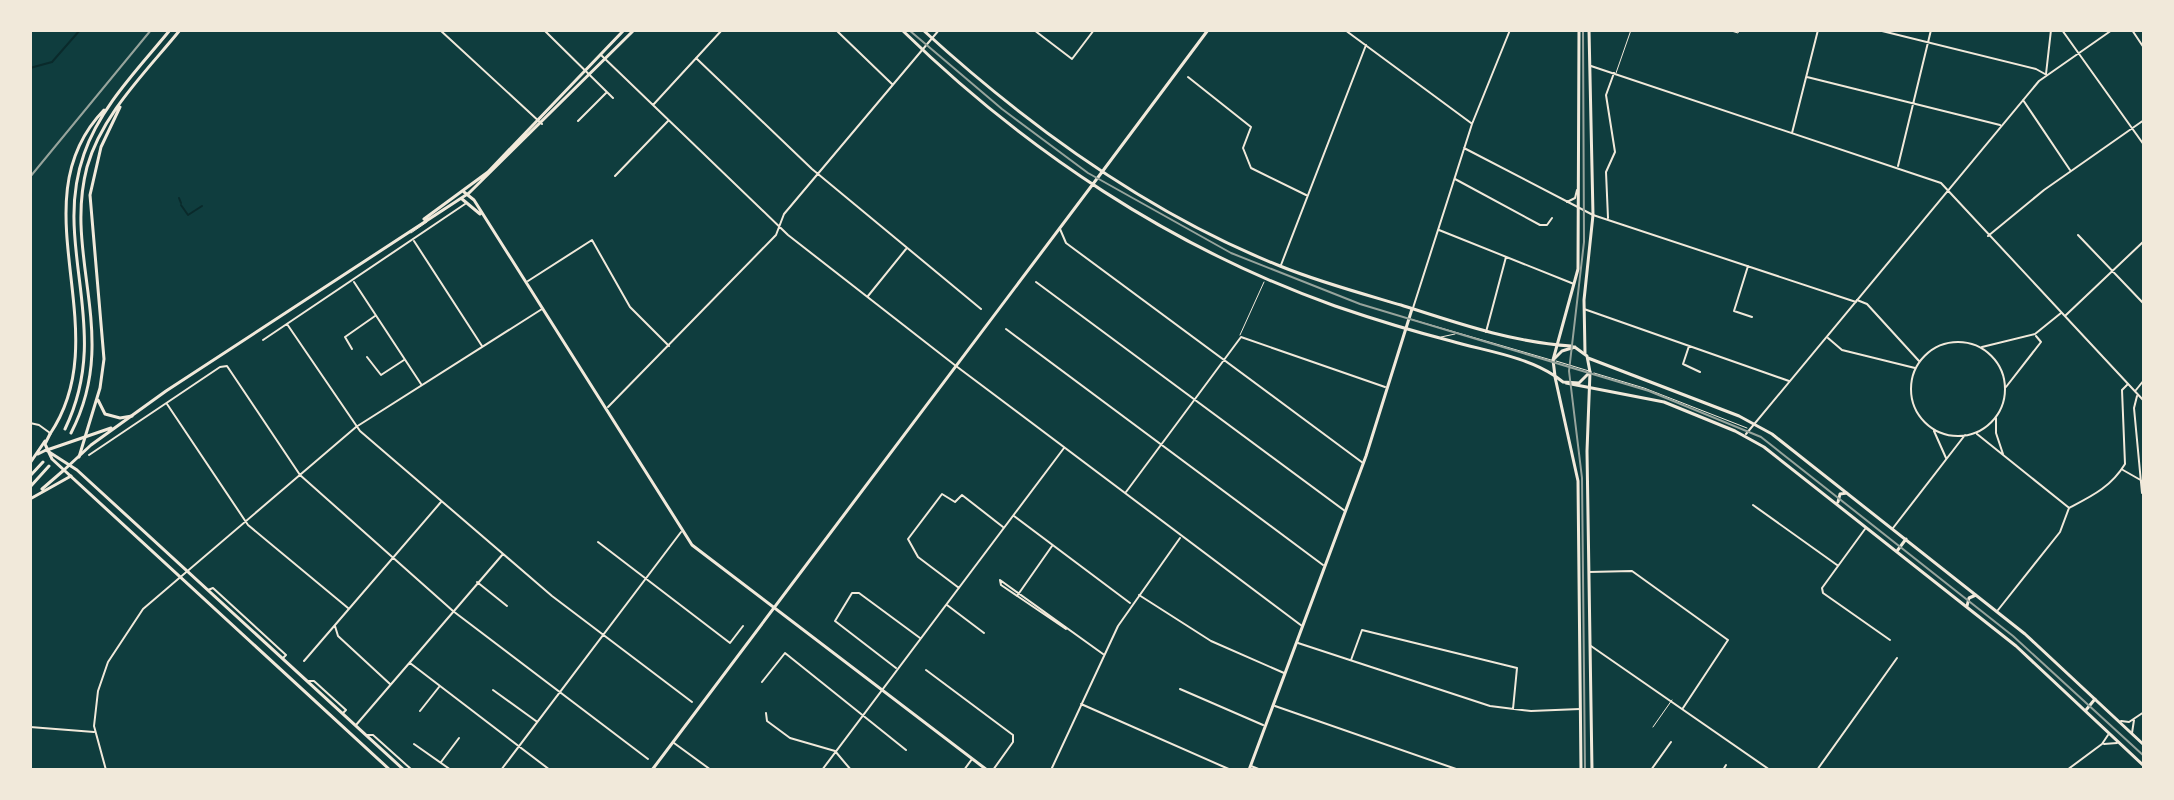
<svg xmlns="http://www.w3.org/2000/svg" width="2174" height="800" font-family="Mulish,sans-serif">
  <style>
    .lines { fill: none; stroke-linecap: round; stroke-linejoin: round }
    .stream { stroke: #0a2a2b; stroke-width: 2 }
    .service { stroke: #f1e9da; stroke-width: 1 }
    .pedestrian { stroke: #f1e9da; stroke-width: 2 }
    .minor { stroke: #f1e9da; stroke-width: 2 }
    .tertiary { stroke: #f1e9da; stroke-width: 3 }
    .secondary { stroke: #f1e9da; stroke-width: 3 }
    .tram { stroke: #97a49c; stroke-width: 2 }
    .rail { stroke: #97a49c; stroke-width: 2 }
  </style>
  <rect width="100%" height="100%" fill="#0f3d3e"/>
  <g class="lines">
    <path class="stream" d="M30 68 52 62 80 30
      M179 198 181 203
      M181 205 188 215 202 206"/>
    <path class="service" d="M1728 30 1738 33 1739 30
      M1616 73 1631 30
      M411 233 427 222
      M1410 319 1551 360
      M1240 335 1264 282
      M1441 337 1455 334
      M1556 361 1589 371
      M1594 373 1644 388 1747 428
      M1653 727 1672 700"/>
    <path class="pedestrian" d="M1857 300 1867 304 1919 361
      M1828 338 1842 350 1915 368
      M1911 389a47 47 0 1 1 94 0a47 47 0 1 1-94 0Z
      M1982 347 2035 334 2061 313
      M2006 387 2041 342 2036 336
      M2137 396 2134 408 2142 493
      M1996 418V433L2003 454
      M1934 431 1946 458
      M1977 434 2068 507
      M2123 470 2144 482
      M1893 528 1965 435
      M1998 610 2060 532 2069 508C2092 496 2111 487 2125 464L2122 390 2128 384"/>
    <path class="minor" d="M440 30 542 124
      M544 30 613 98
      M836 30 892 84
      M1034 30 1072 59 1094 30
      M1345 30 1471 123
      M1878 30 2036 69 2045 74
      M2062 30 2144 145
      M2132 30 2144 48
      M601 55 788 235 956 366 1302 626
      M696 58 812 169 981 309
      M1591 66 1941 183 2144 401
      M2046 74 2051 30
      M1188 77 1251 127 1243 148 1251 168 1306 195
      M1807 77 2000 125
      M2023 100 2070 170
      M653 105 722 30
      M578 121 606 93
      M1792 133 1818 30
      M1464 148 1593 215 1856 302
      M1898 166 1931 30
      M615 176 668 121
      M1455 179 1540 225H1547L1552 218
      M1567 202 1575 198 1577 190
      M1608 218 1606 172 1615 152 1606 95 1614 73
      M1060 229 1066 243 1363 463
      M1439 230 1574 284
      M2078 235 2144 304
      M1988 236 2044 190 2144 120
      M414 241 482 346
      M1281 265 1366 45
      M1748 266 1734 311 1752 317
      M528 281 592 240 630 307 669 346
      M354 282 421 384
      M1036 282 1345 511
      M868 296 906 249
      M1413 308 1472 124 1510 30
      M1584 309 1789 381
      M2066 315 2144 241
      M287 324 360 431 552 596 692 702
      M1006 329 1323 565
      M1486 332 1506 257
      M263 340 465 204
      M1689 346 1683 364 1700 372
      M352 349 345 337 375 316
      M367 357 381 375 404 360
      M2136 390 2144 380
      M167 404 248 525 348 608
      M608 407 776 235 784 214 939 30
      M30 423 39 425 50 433
      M1746 434 2039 81 2112 30
      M89 455 220 367 227 366 300 475 453 611 648 759
      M1126 492 1241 337 1385 387
      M1753 505 1837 565
      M1014 516 1130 603
      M1865 529 1822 588 1823 593 1890 640
      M598 542 730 643 743 626
      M1589 572 1632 571 1728 640 1683 708
      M477 582 507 606
      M959 588 918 557 908 539 942 494 955 502 962 495 1003 527
      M208 590 213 588 286 655 283 658
      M1139 595 1211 641 1284 673
      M1017 596 1052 546
      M947 605 984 633
      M335 626 338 636 390 684
      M1066 629 1001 585 1000 580 1103 654
      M1298 643 1490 706 1531 711 1580 709
      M1591 646 1770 770
      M1351 660 1362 630 1517 668 1513 709
      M304 661 441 502
      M410 663 550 770
      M896 668 835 621 852 593H859L920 638
      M926 670 1013 735V742L993 770
      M308 681H314L346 710 343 713
      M762 682 785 653 906 750
      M1180 689 1263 725
      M493 690 536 721
      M1081 704 1231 770
      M1275 706 1459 770
      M420 711 439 687
      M766 713 767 721 790 738 835 751 851 770
      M2121 721 2129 722 2144 712
      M356 725 503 554
      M30 727 94 732
      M2132 733 2134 720
      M367 735H373L412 770
      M674 743 711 770
      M414 744 451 770
      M2104 744 2117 743
      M441 762 459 738
      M1251 766 1261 770
      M106 770 94 726 98 691 108 662 143 609 356 427 542 309
      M501 770 681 532
      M822 770 1064 448
      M964 770 972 759
      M1051 770 1118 626 1180 538
      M1651 770 1671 742
      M1723 770 1726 765
      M1817 770 1897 658
      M2067 770 2102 744 2108 735"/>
    <path class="tertiary" d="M1102 172 1208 30
      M464 192 474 200 692 545 987 770
      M462 199 480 214
      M424 219 488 172 624 30
      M1585 353 1584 300 1593 215 1589 30
      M1553 360 1578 269 1579 30
      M1590 372 1587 451 1592 770
      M1555 377 1578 481 1581 770
      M50 434 45 444 52 459 390 770
      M46 450 77 470 404 770
      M47 450 111 428
      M64 470 91 445 166 391 469 193 634 30
      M1249 770 1366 456 1412 309"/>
    <path class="secondary" d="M902 30C1026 151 1172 248 1335 306 1373 319 1412 331 1451 341 1485 351 1525 356 1555 376
      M923 30C1028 126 1147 213 1280 266 1319 282 1360 293 1401 305 1457 323 1511 342 1571 346 1573 347 1575 347 1576 348L1587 356 1590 372 1579 383 1563 382 1555 376 1553 360 1562 351 1575 347
      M1588 358 1739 416 1772 434 2025 634 2144 745
      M1566 383 1664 402 1735 431 1764 447 2016 646 2144 766
      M98 400 105 414 120 418 132 416
      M65 429C114 328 51 247 84 154 100 107 139 68 170 30
      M71 433C121 337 63 258 87 167 102 114 146 72 180 30
      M50 434C120 331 15 202 104 110
      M38 454 46 450
      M79 457 100 388 104 359 90 195 101 147 120 107
      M30 463 45 441
      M30 476 43 462
      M30 487 49 466
      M42 489 64 470
      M30 499 71 476
      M1838 502 1840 494 1847 493
      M1897 551 1906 539
      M1967 606 1969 598 1976 595
      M2086 710 2095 699
      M652 770 1102 172"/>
    <path class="tram" d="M909 30 1002 109 1088 173 1231 253 1360 304 1649 391 1761 437 2013 636 2144 756
      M1583 30 1584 242 1569 371 1582 478 1585 770"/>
    <path class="rail" d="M30 177 151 30"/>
  </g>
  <rect width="2174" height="800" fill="none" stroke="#f1e9da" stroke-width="64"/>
</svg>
